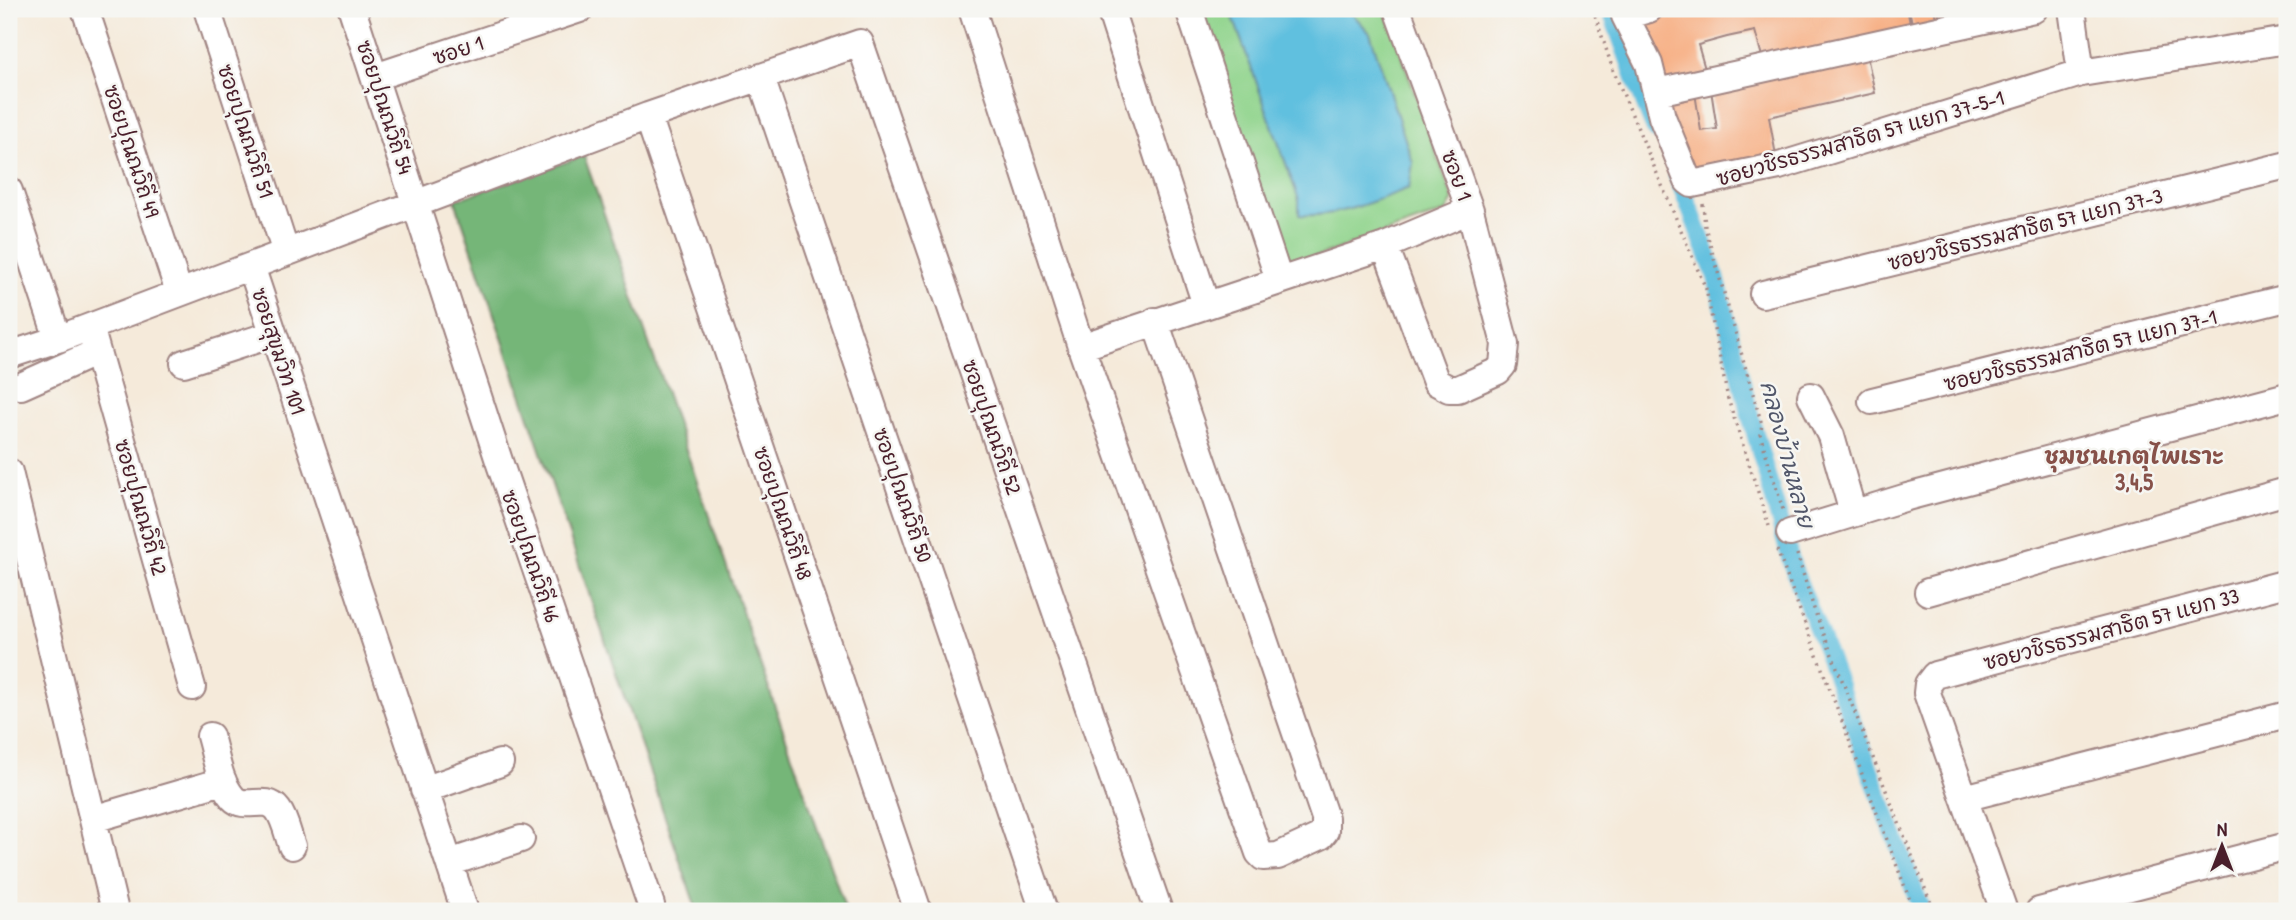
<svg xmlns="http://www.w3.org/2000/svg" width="2296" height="920" font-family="'Patrick Hand','Playpen Sans Thai',sans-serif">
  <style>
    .green { fill: #91d48d; stroke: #6e7a5c; stroke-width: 2 }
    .forest { fill: #74b678; stroke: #5f6a52; stroke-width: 2 }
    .water { fill: #61c0df; stroke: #567085; stroke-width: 2 }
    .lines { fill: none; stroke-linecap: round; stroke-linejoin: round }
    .canal { stroke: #61c0df; stroke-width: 18 }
    .building { fill: #f7ad81 }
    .minor-casing { stroke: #a08482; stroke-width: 30 }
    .path { stroke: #a08482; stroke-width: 3.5; stroke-dasharray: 2 5; stroke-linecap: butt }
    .minor { stroke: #fff; stroke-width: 26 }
    .labels { text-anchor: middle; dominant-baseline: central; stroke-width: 5; stroke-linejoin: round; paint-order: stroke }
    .street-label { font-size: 21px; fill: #4a1f2b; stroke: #f6f6f2 }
    .water-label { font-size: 23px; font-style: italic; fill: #52576a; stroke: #f6f6f2 }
    .neighbourhood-label { font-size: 23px; font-weight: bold; fill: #875149; stroke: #f6f6f2 }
  </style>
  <rect width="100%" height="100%" fill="#f6f6f2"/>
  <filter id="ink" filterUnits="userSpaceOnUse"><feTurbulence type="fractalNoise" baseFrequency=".0143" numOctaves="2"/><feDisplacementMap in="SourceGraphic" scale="14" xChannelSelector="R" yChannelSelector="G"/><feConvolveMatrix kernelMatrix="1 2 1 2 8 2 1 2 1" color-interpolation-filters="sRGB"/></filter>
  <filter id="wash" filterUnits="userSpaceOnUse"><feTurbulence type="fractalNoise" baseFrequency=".00686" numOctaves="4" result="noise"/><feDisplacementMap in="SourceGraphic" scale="28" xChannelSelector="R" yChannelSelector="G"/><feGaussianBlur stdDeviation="1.57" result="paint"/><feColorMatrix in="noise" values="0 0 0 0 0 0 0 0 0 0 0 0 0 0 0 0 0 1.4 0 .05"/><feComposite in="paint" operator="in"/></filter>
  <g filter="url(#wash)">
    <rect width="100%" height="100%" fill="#f5eada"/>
    <path class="green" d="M1199 9H1385L1453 200 1446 212 1286 267Z"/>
    <path class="forest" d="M584 156 846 911H697L455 200Z"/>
    <path class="water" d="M1230 9H1348L1370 33 1413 163 1409 188C1375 201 1336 218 1299 215V200Z"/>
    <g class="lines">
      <path class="canal" d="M1610 9C1626 50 1638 91 1656 131
        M1677 175 1716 277 1751 419 1793 568 1826 650 1922 911"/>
    </g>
    <g id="blocks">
      <path class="building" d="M1672 9H1907L1912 33 1763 60 1755 31 1727 37 1698 45 1710 86 1661 96 1639 18Z
        M1909 9H1934L1937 23 1914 32Z
        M1938 9H1991L1940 23Z
        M1867 56 1875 93 1769 117 1777 161 1692 180 1663 100 1695 93 1701 131 1717 129 1711 90Z"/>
    </g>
  </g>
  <g filter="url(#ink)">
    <use href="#blocks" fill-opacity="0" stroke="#a08482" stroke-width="2"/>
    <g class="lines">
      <g class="minor-casing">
        <path id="minor" d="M85 9 179 292
          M207 9 286 253
          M352 9 500 464 651 905
          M972 9 1081 347 1259 853 1263 857 1278 856 1321 836 1325 831V818L1155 321
          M1110 9 1206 305
          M1189 9 1279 280
          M1649 9 1625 16 1649 64 1662 117 1688 181 1692 184 1779 166 2081 73
          M2072 9 2081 73 2287 40
          M375 77 580 9
          M761 78 1044 911
          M1657 92 2034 9
          M648 116 918 911
          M9 191 58 339
          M1385 246 1436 382 1449 389H1458L1498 371 1503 365 1505 344 1470 210 1397 9
          M1763 294 2287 165
          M90 327 192 687
          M1081 347 1385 246 1470 210
          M9 355 58 339 251 266
          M184 363 273 334
          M21 386 97 352
          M1811 396 1831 436 1853 513
          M1872 401 2287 298
          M9 472 115 911
          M1790 533 1907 497 2287 396
          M1928 592 2287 491
          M210 736C216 756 219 782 233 798 245 811 266 794 278 810 285 819 288 835 292 846
          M424 790 500 763
          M1964 798 2287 715
          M93 819 223 781
          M449 863 521 839
          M465 911 251 266 648 116 860 43 1159 911
          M2004 911 1927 693 1928 684 1935 675 2287 583
          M2039 911 2287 846"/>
      </g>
      <path class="path" d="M1593 9 1613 70 1706 289 1728 399 1769 526
        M1703 204 1705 227 1762 425 1760 434 1784 513
        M1777 550 1914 911
        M1797 554 1815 612 1934 911"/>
      <use href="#minor" class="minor"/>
    </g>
  </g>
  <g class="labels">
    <g class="street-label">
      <text transform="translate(458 50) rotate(-18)">ซอย 1</text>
      <text transform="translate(385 107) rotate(72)">ซอยปุณณวิถี 54</text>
      <text transform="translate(246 131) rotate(72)">ซอยปุณณวิถี 51</text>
      <text transform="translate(1860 138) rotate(-16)">ซอยวชิรธรรมสาธิต 57 แยก 37-5-1</text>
      <text transform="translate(132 151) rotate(72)">ซอยปุณณวิถี 49</text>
      <text transform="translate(1457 175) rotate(70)">ซอย 1</text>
      <text transform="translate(2025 229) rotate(-14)">ซอยวชิรธรรมสาธิต 57 แยก 37-3</text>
      <text transform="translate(2080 350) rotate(-14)">ซอยวชิรธรรมสาธิต 57 แยก 37-1</text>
      <text transform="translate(279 351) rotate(72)">ซอยสุขุมวิท 101</text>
      <text transform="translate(992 427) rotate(71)">ซอยปุณณวิถี 52</text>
      <text transform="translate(903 495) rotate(71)">ซอยปุณณวิถี 50</text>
      <text transform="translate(141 507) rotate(74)">ซอยปุณณวิถี 42</text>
      <text transform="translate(783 513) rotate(71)">ซอยปุณณวิถี 48</text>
      <text transform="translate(531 556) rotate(71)">ซอยปุณณวิถี 46</text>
      <text transform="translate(2111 629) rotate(-15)">ซอยวชิรธรรมสาธิต 57 แยก 33</text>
    </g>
    <g class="water-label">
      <text transform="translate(1788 454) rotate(75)">คลองบ้านหลาย</text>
    </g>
    <g class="neighbourhood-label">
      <text x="2134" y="455">ชุมชนเกตุไพเราะ<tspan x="2134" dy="26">3,4,5</tspan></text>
    </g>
  </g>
  <rect width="2296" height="920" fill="none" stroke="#f6f6f2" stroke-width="35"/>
  <g transform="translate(2222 846)" stroke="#f6f6f2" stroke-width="5" paint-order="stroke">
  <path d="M0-5L12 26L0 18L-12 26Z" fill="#4a1f2b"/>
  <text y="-10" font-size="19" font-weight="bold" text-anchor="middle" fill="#4a1f2b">N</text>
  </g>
</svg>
